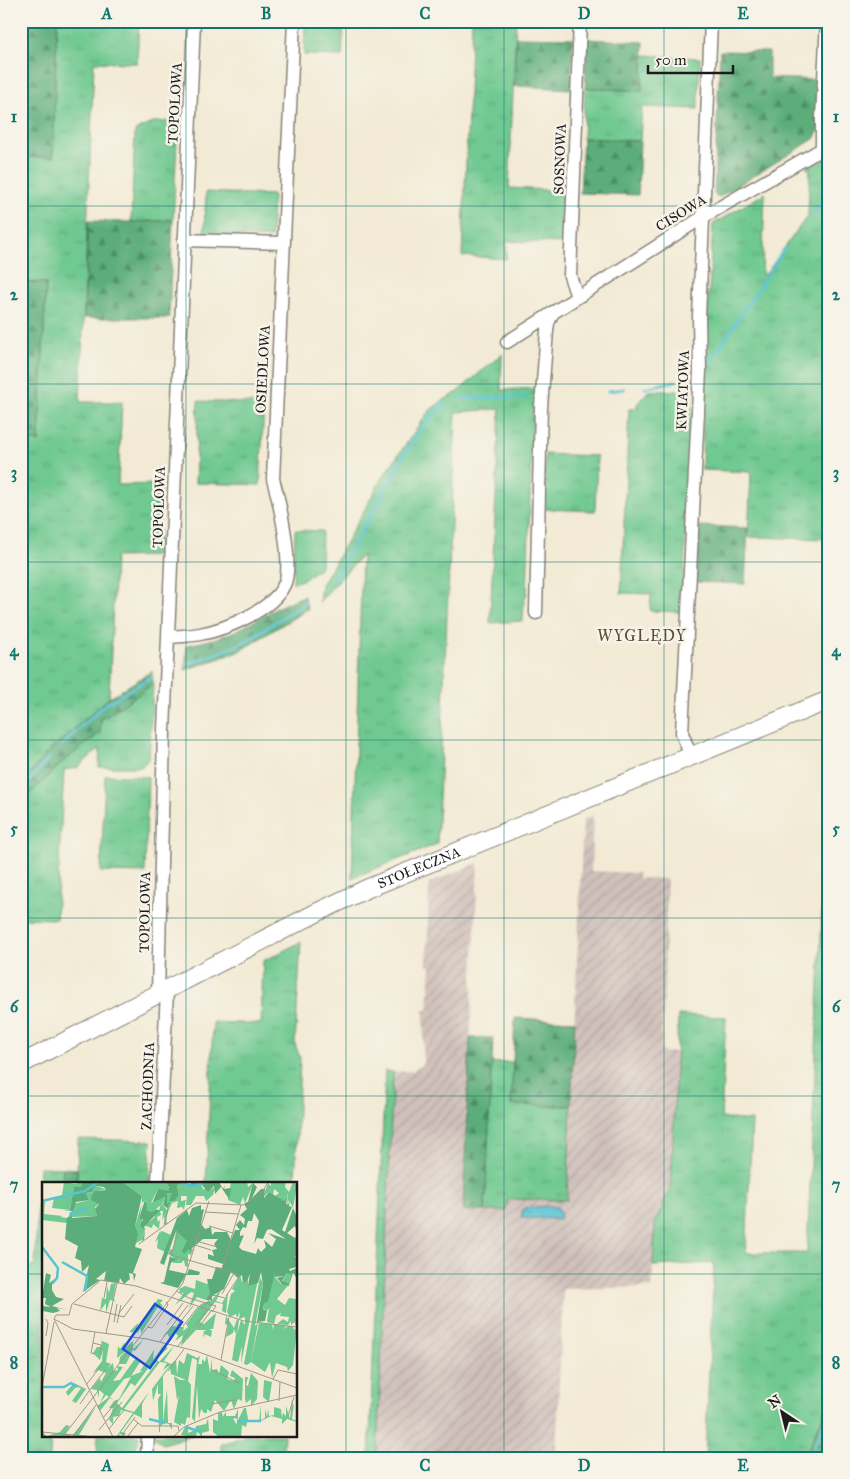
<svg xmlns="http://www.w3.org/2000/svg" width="850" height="1479" font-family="'IM FELL Great Primer',serif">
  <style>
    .industrial { fill: url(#industrial-furrows) }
    .grass { fill: url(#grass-tufts); stroke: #467256 }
    .forest { fill: url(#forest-firs); stroke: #3c644b }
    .water { fill: url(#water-ripples); stroke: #3a7077 }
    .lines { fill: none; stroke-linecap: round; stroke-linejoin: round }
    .stream { stroke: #58c3d2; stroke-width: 3 }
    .street-casing { stroke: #878378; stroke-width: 15 }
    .secondary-casing { stroke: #878378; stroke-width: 20 }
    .street { stroke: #fff; stroke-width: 12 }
    .secondary { stroke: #fff; stroke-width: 18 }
    .grid { fill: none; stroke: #0f766e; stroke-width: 1; stroke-opacity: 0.55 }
    .labels { text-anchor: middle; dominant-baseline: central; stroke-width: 5; stroke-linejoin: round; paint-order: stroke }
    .street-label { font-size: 14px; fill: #1c1c1c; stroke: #f7f3e8 }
    .quarter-label { font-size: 16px; letter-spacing: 1px; fill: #5b4b34; stroke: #f7f3e8 }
    .inset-river { fill: none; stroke: #58c3d2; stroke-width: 2.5 }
    .inset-road { fill: none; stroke: #9c988a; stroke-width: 1 }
    .view { fill: #1d4ed8; fill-opacity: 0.15; stroke: #1d4ed8; stroke-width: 2.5 }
    .inset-edge { fill: none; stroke: #1c1c1c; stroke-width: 2.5 }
    .neatline { fill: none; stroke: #0f766e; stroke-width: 2 }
    .grid-label { font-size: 16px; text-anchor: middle; font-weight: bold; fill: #0f766e }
  </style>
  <defs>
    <pattern id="industrial-furrows" width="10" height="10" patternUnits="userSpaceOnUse" patternTransform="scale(1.25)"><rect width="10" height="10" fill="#cfc0ba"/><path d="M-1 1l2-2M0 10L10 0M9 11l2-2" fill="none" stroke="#b1a49f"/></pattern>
    <pattern id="grass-tufts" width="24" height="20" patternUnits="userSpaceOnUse" patternTransform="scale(1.25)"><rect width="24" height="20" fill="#6fc990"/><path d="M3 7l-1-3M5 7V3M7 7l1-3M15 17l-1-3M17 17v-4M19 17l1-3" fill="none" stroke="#60ac7c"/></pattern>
    <pattern id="forest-firs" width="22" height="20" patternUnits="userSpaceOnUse" patternTransform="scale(1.25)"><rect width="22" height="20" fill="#5bad7a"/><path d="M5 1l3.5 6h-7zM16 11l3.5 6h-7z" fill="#4a8c63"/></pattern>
    <pattern id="water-ripples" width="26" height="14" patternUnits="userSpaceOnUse" patternTransform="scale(1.25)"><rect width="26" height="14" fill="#58c3d2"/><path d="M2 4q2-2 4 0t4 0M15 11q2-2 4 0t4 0" fill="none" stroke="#4ca7b4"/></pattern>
  </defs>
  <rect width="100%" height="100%" fill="#f7f3e8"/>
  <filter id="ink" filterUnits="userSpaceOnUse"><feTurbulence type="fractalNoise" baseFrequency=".02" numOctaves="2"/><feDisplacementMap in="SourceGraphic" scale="10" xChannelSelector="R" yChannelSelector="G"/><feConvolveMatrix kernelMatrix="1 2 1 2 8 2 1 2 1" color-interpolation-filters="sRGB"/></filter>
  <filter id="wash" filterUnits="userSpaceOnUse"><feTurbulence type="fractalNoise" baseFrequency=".0096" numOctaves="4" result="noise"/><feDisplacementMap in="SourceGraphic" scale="20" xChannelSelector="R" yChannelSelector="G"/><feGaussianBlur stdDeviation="1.12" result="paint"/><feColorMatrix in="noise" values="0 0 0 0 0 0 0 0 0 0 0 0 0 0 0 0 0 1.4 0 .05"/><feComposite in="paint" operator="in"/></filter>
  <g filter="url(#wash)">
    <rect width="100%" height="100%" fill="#f2ead4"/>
    <path class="industrial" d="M593 815 591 871 638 873V878L667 879 662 1052H676L671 1187 655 1223 652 1287 563 1289 556 1458H377L393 1072 412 1071 423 1064 424 1010H428L431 966H427L429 883 478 863 463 1209 467 1211H506L508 1199 567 1200 583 820Z"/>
    <path class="grass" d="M57 21H139L137 63 94 62 80 402H122L118 485 161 484 158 556 115 557 109 698 46 754 21 785V439L39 441 46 283 21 282V157L53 156Z
      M305 21H344L342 56 304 55Z
      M472 21H516L509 188 566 191 564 243 507 241 506 259 462 256Z
      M644 55 700 58 698 109 642 107 640 141 583 138 585 88 642 91Z
      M178 121 173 220 131 222 135 131 154 122Z
      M829 154V539L748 537 751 472 702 470 704 369 713 224 765 193 762 274 765 275 808 215 810 169 806 168Z
      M206 192 273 195 271 238 204 234Z
      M502 354 501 390 538 388 537 398 533 405 527 594 524 600 523 621 490 623 500 409 456 412 437 844 352 878 362 555 319 602 321 584 329 573 382 478 429 411 442 401 456 393Z
      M693 390 682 612 650 611 651 594 621 593 629 409 637 408V404L648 391Z
      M198 401 264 404 260 485 195 483Z
      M545 454 597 456 595 511 543 509Z
      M295 530 322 531 321 566 305 579 293 583Z
      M153 684 149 759 141 767H99L100 748 77 768 64 770 56 919 21 918V802L64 761 100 733 101 720Z
      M105 775 148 777 145 873 101 872Z
      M827 801H829V1402L804 1458H705L714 1263 653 1266 655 1223 671 1187 678 1015 726 1017 721 1118 752 1121 746 1253H807Z
      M301 942 295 1044 300 1058 295 1183H206L213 1022 261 1024 263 961Z
      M513 1062 511 1105 571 1106 567 1200 508 1199 506 1211H485L491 1063Z
      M385 1071 393 1072 377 1458H369Z
      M78 1139 151 1141 149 1183H77Z
      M39 1167 63 1168 62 1183H44V1435H51L50 1458H21V1267L35 1266Z
      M98 1435H139C138 1459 116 1458 97 1458Z
      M155 1435H192L163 1444 155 1438Z
      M248 1435H284L283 1458H221V1444Z"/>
    <path class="forest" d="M21 21H57L53 157H21Z
      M516 37 573 38 571 89 514 86Z
      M587 39 644 42 642 91 585 88Z
      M720 51 769 52V78L821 80 819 130 814 139 719 197 714 194Z
      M583 138 640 141 638 195 580 193Z
      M173 220 169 318H84L88 221 131 222Z
      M21 282 46 283 39 442 21 439Z
      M699 526 748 528 745 584 696 582Z
      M304 596 308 609 238 652 185 670 187 645C203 642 220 638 235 631 259 620 279 604 304 596Z
      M152 671 153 684 101 720 100 733 64 761 21 802V785L46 754 109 698Z
      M515 1018 575 1021 571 1106 511 1105Z
      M470 1038H493L485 1211H467L463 1209Z
      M63 1168 77 1169V1183H62Z
      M829 1402V1457L804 1458Z"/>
    <path class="water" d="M550 1206 558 1208 560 1210V1218L558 1219 522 1218V1210L525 1208Z"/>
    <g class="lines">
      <path class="stream" d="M813 215 829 190
        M705 370 784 249
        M645 388 676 381
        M608 391 624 389
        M462 398 528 397
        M333 578C351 551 366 523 382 495 400 462 416 427 445 404
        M187 664 231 648 249 639 305 603
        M62 745 104 705 152 677
        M21 791 49 758
        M809 1458 829 1414"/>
    </g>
  </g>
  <g filter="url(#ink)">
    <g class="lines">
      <g class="street-casing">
        <path id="street" d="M822 149V119L827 21
          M184 240 284 243
          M577 297 570 276 580 21
          M507 342 703 217 829 145
          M536 613 541 407 547 331 548 323 553 312
          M169 637C180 636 190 636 200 634 227 629 272 610 284 585 294 565 279 500 273 479L294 21
          M691 757 682 733 700 371 699 317 711 21
          M158 995 164 731 194 21
          M158 1183 167 990
          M147 1458 148 1435"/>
      </g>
      <g class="secondary-casing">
        <g id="secondary">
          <path id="s1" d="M21 1064 318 912 366 889 829 700"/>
        </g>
      </g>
      <use href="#street" class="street"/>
      <use href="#secondary" class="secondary"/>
    </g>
  </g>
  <path class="grid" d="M186 21V1183M346 21V1458M504 21V1458M664 21V1458M21 206H829M21 384H829M21 562H829M21 740H829M21 918H829M21 1096H829M21 1274H44M296 1274H829M186 1435V1458"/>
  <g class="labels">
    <g class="street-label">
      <text transform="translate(175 103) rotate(-87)">TOPOLOWA</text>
      <text transform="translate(560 159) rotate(-88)">SOSNOWA</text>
      <text transform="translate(681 213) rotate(-32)">CISOWA</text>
      <text transform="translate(263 369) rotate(-87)">OSIEDLOWA</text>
      <text transform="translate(683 390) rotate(-88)">KWIATOWA</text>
      <text transform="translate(159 507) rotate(-88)">TOPOLOWA</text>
      <text stroke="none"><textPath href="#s1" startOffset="444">STOŁECZNA</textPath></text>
      <text transform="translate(145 912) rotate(-89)">TOPOLOWA</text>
      <text transform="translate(148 1086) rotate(-88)">ZACHODNIA</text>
    </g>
    <g class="quarter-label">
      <text x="642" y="635">WYGLĘDY</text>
    </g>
  </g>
  <g transform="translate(42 1182)">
    <rect width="255" height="255" fill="#f2ead4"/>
    <path d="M22 0 33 2 40 0 39 5H32L31 11 20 13ZM141 0 152 5 153 0H157L162 8 166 1V9L173 5 171 13 164 19 162 14H154L149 23H144L145 14H139V19L144 18 142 28 140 25 135 26 136 19 130 21 124 34 125 42 123 43 122 34 120 38 121 29H118L119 33 115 35 116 40 118 38 117 47 111 42 110 46 104 44 100 58 94 61 93 44 100 21 98 33 103 48 104 42 112 36 115 28 117 29 119 21 125 28V11L130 10V20L137 13 135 3ZM189 0H205L206 5 212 0 203 21 201 15 198 23 186 18ZM229 0H244L243 5 247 10 251 0 255 3 251 26 247 18 245 23 246 12 242 19 237 18 233 14 237 11 232 7 231 13 227 10 221 15 226 1 229 4ZM53 4 64 7 55 9 50 16 57 22 53 25 55 34 29 35 31 22 47 18 44 11 50 10ZM31 12 28 28 10 26 12 16ZM0 19H3L2 32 21 34 18 35 25 36V41L0 38ZM119 47 118 51 120 49 129 53 123 70 115 66 116 57 113 60ZM134 49 146 59 144 63 151 67 149 73 146 72V85L143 84 142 78 139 81H131V75L126 72 128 67 131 68ZM233 89V95L239 102 245 91H249L248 101 235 117 243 123 247 116 255 117V109V140L253 144V140L249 143V139L246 143 235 142 241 137 246 140 247 135 238 134 239 131 234 134 232 142 225 140 227 126 225 129 221 126ZM206 92V103L213 100 215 102 199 182 200 164 196 180 190 178 194 152 192 147 191 151 184 155 186 143 183 142 184 134 192 146 195 137 197 138 195 152 199 138 203 143V135L197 137 198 130 195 136 194 132 188 135 185 130 189 112 193 109 190 107 198 93 200 100 205 99ZM218 95 221 102 213 144 216 141 209 180 205 183 202 182ZM154 98 165 102 168 99V112L164 118 155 115 147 126 152 111 149 110 133 123 142 111H138L137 107 143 104 153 107ZM74 101 71 117 74 119 68 118 64 131V121L58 129 60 116 64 117 65 104 67 111 69 102ZM180 106 174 119 180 121 186 111 184 131 180 129 181 122 173 120 158 140 162 142 174 131 171 147H167L170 149 169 155 163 152 161 156 162 149 165 148H154L139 164 141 153 133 159 136 154 133 150 128 157 125 151 120 155 130 144 142 145 141 149 146 145 144 142 159 122 170 118ZM116 117 121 118 118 121 121 124 115 126 99 152V147L95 151 87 150 96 141 95 147ZM217 141 230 142 231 148 232 142 243 144 242 148 244 144V147L245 144H251L252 148 255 145 251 183 246 189 245 185 234 181 230 196 228 180 223 190 209 180ZM60 155V159L67 162 64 180 69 182 65 187 71 181 72 189 76 188 75 184 81 185 71 199 78 198 93 177 98 180 89 194 101 189H98L112 168 111 178 121 164 126 166 114 177 117 180 132 164 122 179 129 182 134 178 135 193 137 178 142 182 145 171 155 176 158 174 156 182H160V177L163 180 165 173 168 191 170 176V188L175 187 177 192 179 183 187 190 185 197 192 199 193 196 188 194 190 188 201 197 200 219 196 217 192 227 189 218 182 229 173 218 169 230 165 227V231H162L159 227 157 237 155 203 153 240 150 236 155 178 150 176 146 199 149 203 148 236 145 235 143 243 139 241V244L132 240 137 213 135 218 132 194 138 198H144L129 192 128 185 121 194V240L125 207 126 241H130V248L127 242 122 241 118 245V250H117L116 217 119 212H116V202L111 219 110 207 128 183 121 188 125 181 118 180 82 227 92 230 107 210 100 222V236L92 232 79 250 84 251 82 254 77 251 78 255H74L91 231 79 228 77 234 71 235V242L67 238 71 226H67L72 219 68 216 58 229 55 224 67 215 64 213 58 221 62 212 57 208V216L55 208 49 207 58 196 59 200 64 191 56 188 51 191 60 179 61 167 58 178 51 171 55 165H59ZM115 180 80 226 75 221 89 201 93 204 107 185 105 186ZM89 195 77 217 72 219 68 215 82 197ZM102 157 93 169 91 168 84 182H77L78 175 87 166 75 176 76 164 78 167 83 160 82 167 91 159V167ZM209 191 216 199 215 217 209 224V217L204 221 203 217V195H206L204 203 206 204ZM222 198 230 200 227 220 221 215ZM32 201 44 207 34 221 30 219 39 206 34 205 26 214 24 210ZM250 217 251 224 252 222 250 237 255 239V227V240L245 237 240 242V237L229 234 217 240 219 223V238L223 236V227L225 235 226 227 227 234 232 233V225L239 227 240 236 241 231 244 234V224L248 237ZM54 225 37 253 50 255H0V250L5 254 18 250 24 243 28 244 23 252 30 254ZM202 226H204L206 237 204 245 200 243 199 255H177L171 250V237L176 239V231L180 230 181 235 184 229V234H193L196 227V237L191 236 194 242ZM166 236 167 249 160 251V255L155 249 154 255 139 253 143 245 146 244V251L153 248 154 244 164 242Z" fill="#6fc990" fill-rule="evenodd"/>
    <path d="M40 0H81L100 14 93 44 96 52 93 65 100 67 91 91 94 92 92 99 91 92 87 91 88 97 82 102 78 96 77 101 62 99 64 89 54 97 58 98 41 110 47 83 40 90 39 79 33 76 36 64 23 57 25 36 30 31V36L55 34 53 27 57 22 49 18 50 13 53 9 64 8 62 5 53 4 50 10 44 11 47 18 34 20 31 29 21 28H28L32 5H39ZM124 0H143L135 3 137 13 132 19H127L130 11H125V21L128 20 125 26 121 23 123 15 110 22 116 7 127 6ZM151 0 157 3V0H177L181 7 183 3 182 7 189 6 187 17 179 5 173 12 172 4 166 10 160 3H146ZM211 1 215 5 210 16 219 7H223L222 16 227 10 242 19 246 13 244 21 246 23 248 17 247 24 250 25 240 48 243 50 251 26 255 35V51L253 44 245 51 253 56 255 53V74L252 75H255V85L247 87 248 89 255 86 254 95 251 91 247 103 249 92 245 91 240 99 247 102V104L240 102 235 96 242 94 233 95V90L226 119 222 122 221 127 225 129 223 139 215 140 221 103 219 90 216 101 206 104 208 92 205 99 201 101 200 93 196 96 189 90 182 107 170 114V118H164L168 111 165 97H170L174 85 180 86 181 82 166 77V72L172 74 170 68 175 67 172 62 176 57H161L149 67V71L147 67 142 72 140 69 145 59 134 49 122 83 118 81 135 36 145 28 147 34 150 26 159 23V28L162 27 159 42 163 47 169 45 170 53 173 50H185L189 58 193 48H198L194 43 198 38 202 43 203 37 198 33 205 27 202 22 206 20ZM212 31 217 39 212 62 215 56 221 57 225 48 229 47 244 57 226 51 234 57 230 65 222 58 224 65 219 70 216 66 214 72 200 68 197 65 202 53 198 54V50L201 45 204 46 206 39H210ZM103 18 108 27 118 28 102 45 103 48 102 58 100 59 103 48 98 44 101 37 98 38V33ZM128 74 132 77 136 76 129 81 127 88 145 92 147 87 158 90 157 93H144L136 106 118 101 122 100ZM4 91 9 93 7 101 17 94 10 102V108L14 115 22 117 10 124 25 128 15 126 18 129 11 131 1 129V124L9 125 3 122 4 116H0Z" fill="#5bad7a" fill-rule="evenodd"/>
    <path d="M81 0H125L127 9 116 7 109 21 123 15 121 21 111 30 105 29 104 18 100 21V14Z" fill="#6fc990"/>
    <path class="inset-river" d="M137 0 150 4 161 2M0 19 43 9 56 0M28 35 29 31 45 26M0 65 16 86 15 96 10 102M20 80 45 94 43 109M1 205H22L29 201 35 205M107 237 123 241M195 239H219M144 245 159 250"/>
    <path class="inset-road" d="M163 30 196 32M122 43 126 28M167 44 191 51M136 50 129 73 198 93 184 114M154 59 175 65M97 62 154 21 201 23 219 12 226 0M153 63 169 68M180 87 199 23M134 109 147 116 174 124 170 130M180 112 192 91M62 116 65 100M32 122 82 135 90 124M160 127 171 113 183 116M77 131 92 112M12 137 14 133H27L30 122 59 98 94 104 202 139 255 145M72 140 75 122M75 141 79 123M125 143 141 121M154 143 165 128M135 144 151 124M141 144 156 125M105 145 110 146 126 123 124 120M157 145 169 129M53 150 49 171 53 172M64 151 75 101M4 154 6 141 4 137M97 156 141 101 167 19M118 160 146 123M51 161 59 163V173M136 164 148 148M179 178 187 135M170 188 197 201M126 189 142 167M231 197 236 188 255 192M44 203 59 184M0 205 12 140M47 209 64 187M237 219 238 200M38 222 47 209M170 222 193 218M246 234 252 215M61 236 75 219M91 237 100 244H136L137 249M67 247 82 228M57 248 80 220M0 250 53 255M23 252 97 156M32 253 54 223M79 254 93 235M71 255 12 137 31 147 105 157 154 169 255 206M85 255 96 241M131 255 142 245 178 230 255 213"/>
    <path class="view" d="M113 122 140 140 108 186 81 167Z"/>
    <rect width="255" height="255" class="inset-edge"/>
  </g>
  <rect width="850" height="1479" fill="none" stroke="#f7f3e8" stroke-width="55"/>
  <g transform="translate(782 1412) rotate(325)" stroke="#f7f3e8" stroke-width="4" paint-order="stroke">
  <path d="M0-4L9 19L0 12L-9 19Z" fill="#1c1c1c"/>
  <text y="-8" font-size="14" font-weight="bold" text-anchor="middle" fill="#1c1c1c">N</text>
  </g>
  <path d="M648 65v8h85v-8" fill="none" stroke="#1c1c1c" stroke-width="2.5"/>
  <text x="655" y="65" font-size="15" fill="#1c1c1c" stroke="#f7f3e8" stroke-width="4" paint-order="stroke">50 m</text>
  <rect x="28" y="28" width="794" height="1424" class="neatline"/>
  <g class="grid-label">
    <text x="107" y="19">A</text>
    <text x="266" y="19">B</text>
    <text x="425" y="19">C</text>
    <text x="584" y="19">D</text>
    <text x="743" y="19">E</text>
    <text x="14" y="122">1</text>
    <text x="836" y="122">1</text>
    <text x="14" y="300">2</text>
    <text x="836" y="300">2</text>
    <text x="14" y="478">3</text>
    <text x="836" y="478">3</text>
    <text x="14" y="656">4</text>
    <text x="836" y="656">4</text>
    <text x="14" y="834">5</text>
    <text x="836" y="834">5</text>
    <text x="14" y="1012">6</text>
    <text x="836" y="1012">6</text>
    <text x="14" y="1190">7</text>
    <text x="836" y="1190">7</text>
    <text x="14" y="1368">8</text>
    <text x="836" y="1368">8</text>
    <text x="107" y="1471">A</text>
    <text x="266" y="1471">B</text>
    <text x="425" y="1471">C</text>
    <text x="584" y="1471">D</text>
    <text x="743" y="1471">E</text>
  </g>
</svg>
